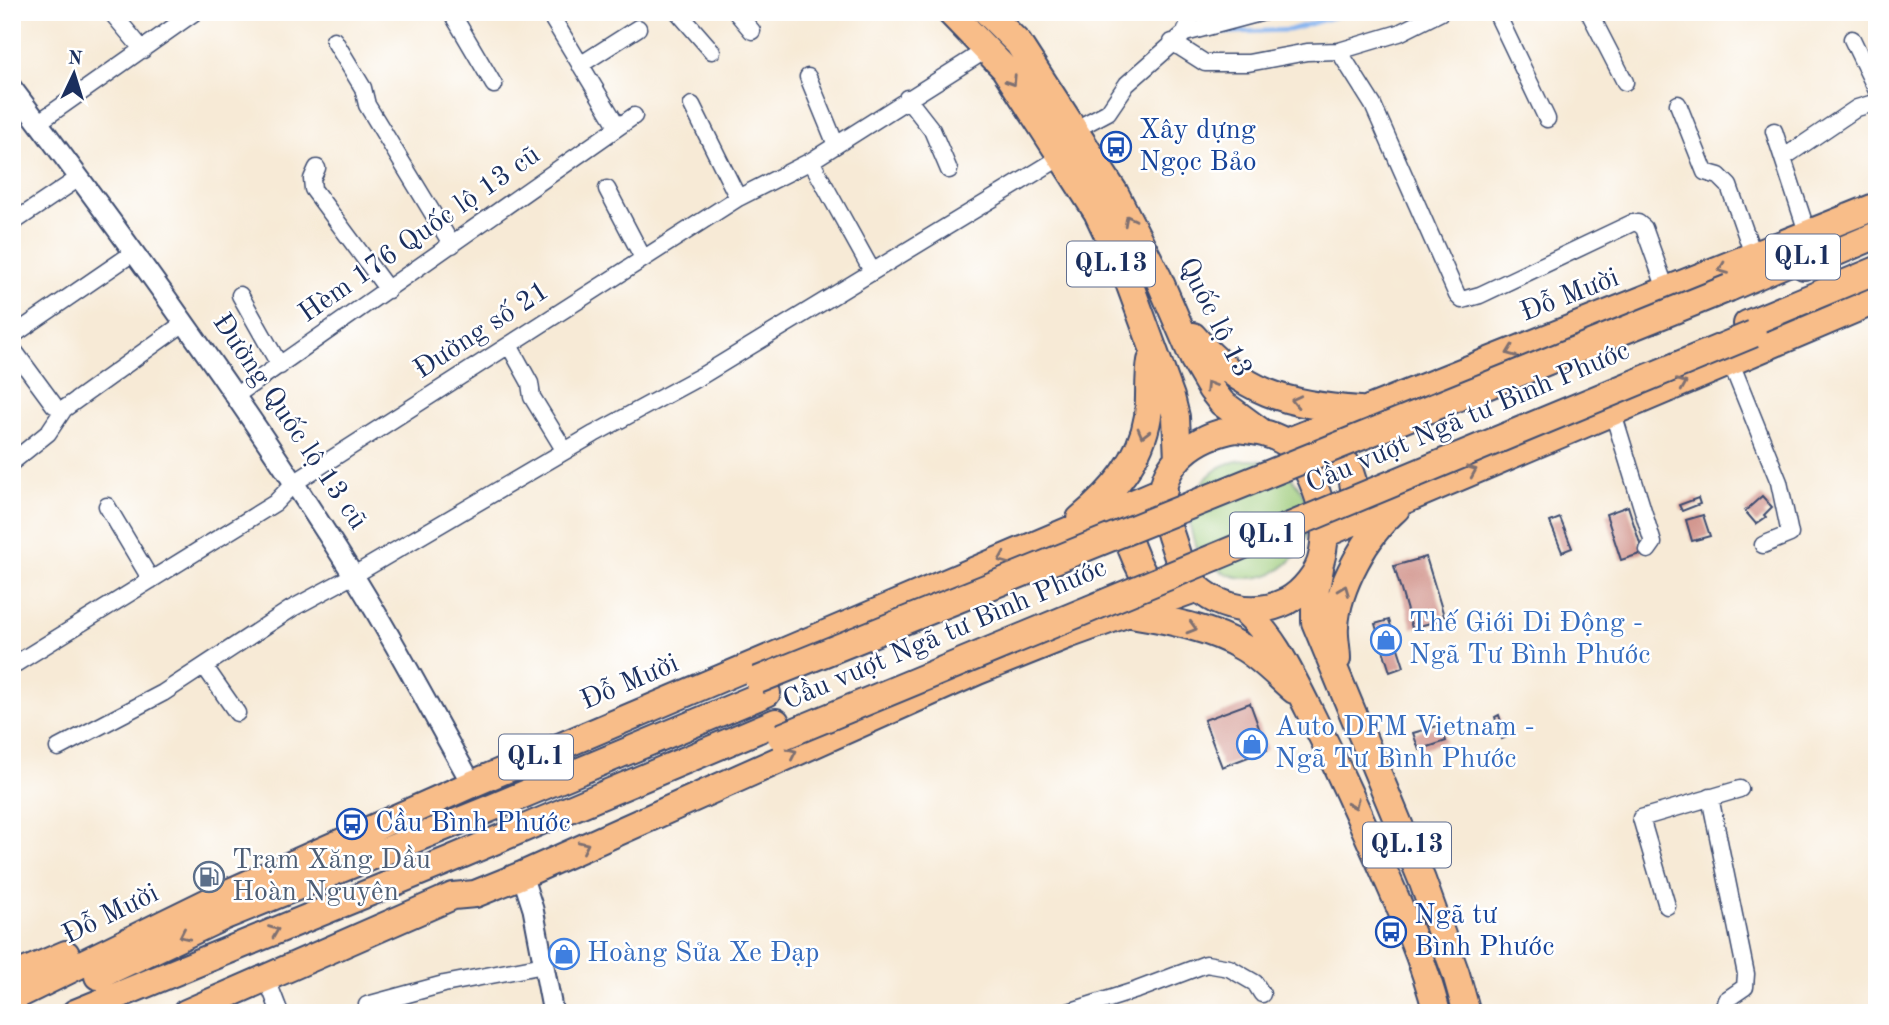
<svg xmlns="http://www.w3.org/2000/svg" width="1889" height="1025" font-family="'Old Standard TT',serif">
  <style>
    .green { fill: #9cca78; stroke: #5c7c6b; stroke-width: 2 }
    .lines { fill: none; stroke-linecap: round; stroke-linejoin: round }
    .stream { stroke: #84b3ef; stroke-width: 4.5 }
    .building { fill: #d3978f }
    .minor-casing { stroke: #3c4b70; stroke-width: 19 }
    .tertiary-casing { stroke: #3c4b70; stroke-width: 23 }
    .trunk-casing { stroke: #3c4b70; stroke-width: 30 }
    .minor { stroke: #fff; stroke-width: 16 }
    .tertiary { stroke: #fff; stroke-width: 19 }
    .trunk { stroke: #f8bd89; stroke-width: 26 }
    .trunk-bridge-casing { stroke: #3c4b70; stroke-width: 30; stroke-linecap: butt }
    .trunk-bridge { stroke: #f8bd89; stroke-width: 26 }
    .oneway { stroke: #7e6f71 }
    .labels { text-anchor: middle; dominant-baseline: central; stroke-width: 5; stroke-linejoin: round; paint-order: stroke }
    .shield { fill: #fff; stroke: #5f6d8e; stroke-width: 2 }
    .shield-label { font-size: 26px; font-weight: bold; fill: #1b2f5e }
    .transit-label { font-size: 28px; fill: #164399; stroke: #fff; text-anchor: start }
    .street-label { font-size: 28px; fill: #1b2f5e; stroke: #fff }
    .shop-label { font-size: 28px; fill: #366cbe; stroke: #fff; text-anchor: start }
    .service-label { font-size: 28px; fill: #4e5e75; stroke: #fff; text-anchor: start }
  </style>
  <rect width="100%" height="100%" fill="#fff"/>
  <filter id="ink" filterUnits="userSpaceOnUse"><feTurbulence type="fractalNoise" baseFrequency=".0143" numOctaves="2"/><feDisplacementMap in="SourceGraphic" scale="14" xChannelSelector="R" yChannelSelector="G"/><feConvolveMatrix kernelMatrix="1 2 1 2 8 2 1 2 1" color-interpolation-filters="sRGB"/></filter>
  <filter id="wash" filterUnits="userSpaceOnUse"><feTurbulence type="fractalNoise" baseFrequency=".00686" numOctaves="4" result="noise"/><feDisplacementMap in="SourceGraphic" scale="28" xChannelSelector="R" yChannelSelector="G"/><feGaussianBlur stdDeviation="1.57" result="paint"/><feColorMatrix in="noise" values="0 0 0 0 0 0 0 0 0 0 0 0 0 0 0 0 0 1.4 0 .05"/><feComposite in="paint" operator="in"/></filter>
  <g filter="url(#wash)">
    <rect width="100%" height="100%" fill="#f7ead6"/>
    <path class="green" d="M1190 519a59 59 0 1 1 118 0a59 59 0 1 1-118 0Z"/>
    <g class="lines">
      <path class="stream" d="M1213 33 1290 30 1349 12"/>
    </g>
    <g id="blocks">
      <path class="building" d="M1762 496 1772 507 1764 515 1766 517 1756 524 1745 511Z
        M1698 498 1700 504 1682 511 1679 505Z
        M1628 506 1643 553 1621 560 1606 514Z
        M1703 515 1710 536 1692 541 1686 520Z
        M1560 518 1572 548 1562 552 1550 522Z
        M1426 557 1445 619 1412 628 1394 566Z
        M1389 620 1404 667 1390 672 1375 624Z
        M1250 703 1267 750 1222 767 1204 720Z
        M1499 715 1506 737 1502 739 1495 717Z
        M1441 725 1446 741 1419 750 1413 733Z"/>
    </g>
  </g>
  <g filter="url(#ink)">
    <use href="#blocks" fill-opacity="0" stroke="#3c4b70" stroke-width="2"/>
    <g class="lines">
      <g class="minor-casing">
        <path id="minor" d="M111 12 143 50
          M451 12 494 85
          M559 12 551 16 618 127
          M678 12 712 51
          M736 12 752 31
          M1496 12 1547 119
          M1589 12 1625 82
          M1185 33 1192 12
          M1852 39 1877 91
          M334 40 363 88 367 105 452 245
          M1172 42 1205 63H1248L1307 52 1339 51 1399 33 1441 12
          M1339 51 1373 105 1457 295 1462 300 1480 295 1632 223H1638L1644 228 1667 292
          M580 65 638 28
          M808 77 836 145
          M907 98 932 130 949 170
          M1678 104 1705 172 1719 176 1729 186 1754 257
          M692 105 738 198
          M39 122 195 12
          M1074 130 1108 112 1127 84 1185 33 1264 12
          M1774 131 1808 235
          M1783 158 1857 108 1877 102
          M811 161 872 271
          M317 168 312 179 313 189 388 290
          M607 189 643 258
          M12 223 79 178
          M240 295 280 366
          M12 336 133 253
          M509 345 530 383 532 397 565 451
          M12 348 54 405
          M1731 363 1779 482 1790 534 1763 545
          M235 396 634 116
          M1613 413 1653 543 1648 550
          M12 462 48 433 64 409 184 323
          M107 506 151 580
          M12 666 275 503 294 483 738 198 811 161 986 50
          M205 667 237 713
          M58 748 163 693 291 609 354 575 594 434 703 375 1061 157
          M1710 797 1746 974 1745 987 1726 1000 1722 1013
          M1667 906 1641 818 1740 789
          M270 987 280 1013
          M367 1005 444 984 544 965
          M1065 1013 1137 990 1206 964 1229 968 1255 983 1262 994"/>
      </g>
      <g class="tertiary-casing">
        <path id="tertiary" d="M12 88C131 245 247 406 352 573 395 641 432 714 472 784
          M522 875 533 909 553 1013"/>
      </g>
      <g class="trunk-casing">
        <path id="trunk" d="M950 12 1004 68 1097 212 1124 269 1171 397 1176 417 1178 459
          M987 12 1018 43 1115 193 1158 277 1194 360 1211 389 1222 403 1260 431
          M1804 266 1877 235
          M1729 288 1817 250
          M1747 324 1877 270
          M1193 336C1242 393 1287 405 1360 410
          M1237 429C1253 431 1268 432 1283 441 1305 453 1322 500 1324 524 1326 535 1324 546 1322 556 1319 573 1302 593 1287 601 1251 619 1206 606 1184 571 1178 561 1175 547 1171 536 1168 526 1165 515 1163 505 1158 461 1199 435 1237 429Z
          M1318 433C1335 441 1352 468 1354 488 1355 499 1355 510 1355 521
          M1286 442 1877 206
          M1121 511C1123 529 1138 570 1150 584 1155 589 1163 592 1169 596
          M1080 519C1113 491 1141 460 1148 416 1150 398 1148 378 1151 361
          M1325 534 1877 300
          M1320 568 1315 593V622L1422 880 1456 974 1467 1013
          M1244 610C1276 640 1288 669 1308 708 1328 748 1347 788 1365 829 1391 888 1421 949 1437 1013
          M1126 613C1166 620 1209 627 1244 648 1262 659 1278 676 1294 690
          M1337 659C1337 648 1334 637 1335 627 1337 587 1367 534 1396 509
          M98 976 225 916 484 811 767 693
          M12 977 66 954
          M12 998 214 899 472 784 1164 490
          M75 1013 449 860 776 722
          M186 1013 453 896 475 894 522 875 978 671 1068 635 1198 588"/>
      </g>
      <use href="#minor" class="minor"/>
      <use href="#tertiary" class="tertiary"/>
      <use href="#trunk" class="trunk"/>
      <g class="trunk-bridge-casing">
        <path id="trunk-bridge" d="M758 680 1729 288
          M781 737 1753 334"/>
      </g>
      <use href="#trunk-bridge" class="trunk-bridge"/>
    </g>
    <defs><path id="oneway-chevron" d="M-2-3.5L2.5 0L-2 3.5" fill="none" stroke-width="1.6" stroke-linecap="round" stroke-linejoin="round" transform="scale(1.75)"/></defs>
    <g class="oneway">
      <use href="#oneway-chevron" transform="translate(1012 81) rotate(57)"/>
      <use href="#oneway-chevron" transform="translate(1129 220) rotate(-117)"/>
      <use href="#oneway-chevron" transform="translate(1723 269) rotate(158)"/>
      <use href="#oneway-chevron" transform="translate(1511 352) rotate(159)"/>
      <use href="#oneway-chevron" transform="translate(1682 384) rotate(-23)"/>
      <use href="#oneway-chevron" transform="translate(1210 386) rotate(-122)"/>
      <use href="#oneway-chevron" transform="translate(1296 401) rotate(-167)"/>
      <use href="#oneway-chevron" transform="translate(1143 433) rotate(105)"/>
      <use href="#oneway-chevron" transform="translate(1472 471) rotate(-23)"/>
      <use href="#oneway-chevron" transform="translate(1003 559) rotate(157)"/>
      <use href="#oneway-chevron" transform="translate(1344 590) rotate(-69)"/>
      <use href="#oneway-chevron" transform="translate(1192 628) rotate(16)"/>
      <use href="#oneway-chevron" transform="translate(792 753) rotate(-25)"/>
      <use href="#oneway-chevron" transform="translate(1354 804) rotate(66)"/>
      <use href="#oneway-chevron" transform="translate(584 846) rotate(-25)"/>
      <use href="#oneway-chevron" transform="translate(274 931) rotate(-22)"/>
      <use href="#oneway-chevron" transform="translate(184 935) rotate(155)"/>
    </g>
  </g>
  <defs>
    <g id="bus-ring" transform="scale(1.575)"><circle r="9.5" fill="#fff" stroke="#1a4fb4" stroke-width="1.5"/><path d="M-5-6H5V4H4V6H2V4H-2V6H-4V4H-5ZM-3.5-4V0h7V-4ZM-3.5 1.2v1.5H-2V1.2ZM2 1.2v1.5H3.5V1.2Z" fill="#1a4fb4"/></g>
    <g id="shop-ring" transform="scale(1.575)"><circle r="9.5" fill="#fff" stroke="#3f7fe0" stroke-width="1.5"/><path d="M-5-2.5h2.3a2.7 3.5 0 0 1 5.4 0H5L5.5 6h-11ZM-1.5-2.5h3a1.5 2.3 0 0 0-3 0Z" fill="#3f7fe0"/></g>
    <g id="fuel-ring" transform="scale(1.575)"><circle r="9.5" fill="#fff" stroke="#5c6f8a" stroke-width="1.5"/><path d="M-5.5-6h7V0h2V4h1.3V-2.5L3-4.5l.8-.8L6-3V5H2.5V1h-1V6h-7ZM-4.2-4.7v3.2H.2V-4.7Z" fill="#5c6f8a"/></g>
  </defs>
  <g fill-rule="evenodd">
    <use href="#bus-ring" x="1116" y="147"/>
    <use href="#shop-ring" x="1386" y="640"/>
    <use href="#shop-ring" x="1252" y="744"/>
    <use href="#bus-ring" x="352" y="824"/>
    <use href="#fuel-ring" x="209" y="877"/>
    <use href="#bus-ring" x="1391" y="932"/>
    <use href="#shop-ring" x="564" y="954"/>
  </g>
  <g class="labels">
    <g class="shield">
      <rect x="1766" y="234.5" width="74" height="45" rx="5"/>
      <rect x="1067" y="241.5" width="88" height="45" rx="5"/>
      <rect x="1230" y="512.5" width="74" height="45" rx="5"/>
      <rect x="499" y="734.5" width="74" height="45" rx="5"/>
      <rect x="1363" y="822.5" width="88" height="45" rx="5"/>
    </g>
    <g class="shield-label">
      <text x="1803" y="257">QL.1</text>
      <text x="1111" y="264">QL.13</text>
      <text x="1267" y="535">QL.1</text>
      <text x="536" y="757">QL.1</text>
      <text x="1407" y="845">QL.13</text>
    </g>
    <g class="transit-label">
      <text x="1139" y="131">Xây dựng<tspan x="1139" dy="32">Ngọc Bảo</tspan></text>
      <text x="375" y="824">Cầu Bình Phước</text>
      <text x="1414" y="916">Ngã tư<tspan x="1414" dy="32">Bình Phước</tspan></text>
    </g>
    <g class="street-label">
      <text transform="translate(420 235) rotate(-35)">Hèm 176 Quốc lộ 13 cũ</text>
      <text transform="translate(1570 296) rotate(-21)">Đỗ Mười</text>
      <text transform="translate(1214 318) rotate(63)">Quốc lộ 13</text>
      <text transform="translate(482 331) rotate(-33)">Đường số 21</text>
      <text transform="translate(1468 418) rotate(-23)">Cầu vượt Ngã tư Bình Phước</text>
      <text transform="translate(289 422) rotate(56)">Đường Quốc lộ 13 cũ</text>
      <text transform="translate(945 635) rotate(-23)">Cầu vượt Ngã tư Bình Phước</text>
      <text transform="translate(630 683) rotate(-23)">Đỗ Mười</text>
      <text transform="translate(111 915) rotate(-26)">Đỗ Mười</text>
    </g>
    <g class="shop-label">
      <text x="1409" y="624">Thế Giới Di Động -<tspan x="1409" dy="32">Ngã Tư Bình Phước</tspan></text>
      <text x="1275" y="728">Auto DFM Vietnam -<tspan x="1275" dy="32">Ngã Tư Bình Phước</tspan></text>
      <text x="587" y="954">Hoàng Sửa Xe Đạp</text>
    </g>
    <g class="service-label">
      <text x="232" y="861">Trạm Xăng Dầu<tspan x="232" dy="32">Hoàn Nguyên</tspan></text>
    </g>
  </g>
  <rect width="1889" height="1025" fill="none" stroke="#fff" stroke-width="42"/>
  <g transform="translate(74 74) rotate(4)" stroke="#ffffff" stroke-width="5" paint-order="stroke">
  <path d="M0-5L12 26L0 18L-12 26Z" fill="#1b2f5e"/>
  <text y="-10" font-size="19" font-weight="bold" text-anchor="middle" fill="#1b2f5e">N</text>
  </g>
</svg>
